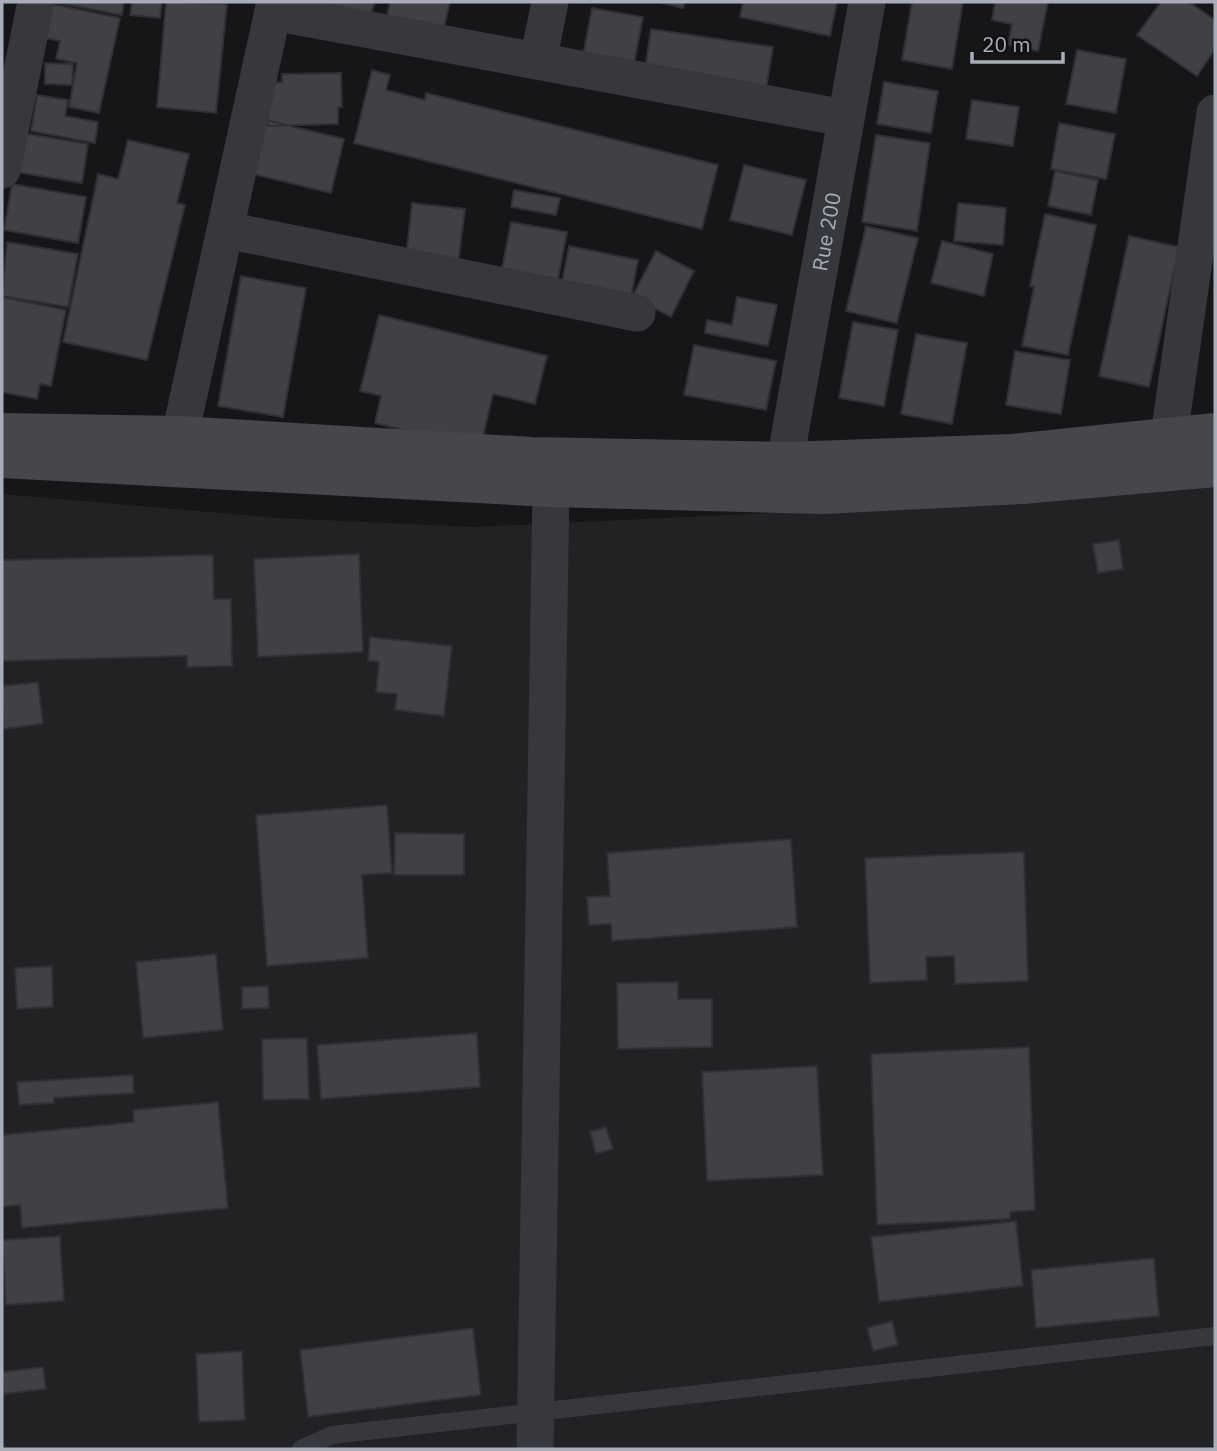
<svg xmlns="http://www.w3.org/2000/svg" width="1217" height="1451" font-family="'IBM Plex Sans',sans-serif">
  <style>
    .built { fill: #222225 }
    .building { fill: #404145; stroke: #303034; stroke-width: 2 }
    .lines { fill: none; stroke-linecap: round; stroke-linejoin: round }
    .lane { stroke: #37383d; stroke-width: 18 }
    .street { stroke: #37383d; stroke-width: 37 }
    .secondary { stroke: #45474d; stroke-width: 38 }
    .labels { text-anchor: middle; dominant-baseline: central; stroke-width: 7; stroke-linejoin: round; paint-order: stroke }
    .street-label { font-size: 21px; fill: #a8adb8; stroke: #111113 }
  </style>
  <rect width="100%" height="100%" fill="#161618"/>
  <path class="built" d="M1215 478V1449H2V494L278 518 474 527 1027 501Z"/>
  <path class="building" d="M53 2H124L122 15Z
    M132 2H162L160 18 130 15Z
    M166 2 227 4 216 113 157 107Z
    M299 2H375L363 35Z
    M390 2H450L439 48 383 35Z
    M659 2H685L683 8Z
    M743 2H837L830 36 740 17Z
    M912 2H963L952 69 902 60Z
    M995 2H1048L1038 51 1008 45 1012 24 992 20Z
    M1161 2H1189L1215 20V49L1197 76 1137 35Z
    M47 3 120 18 99 113 69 107 77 63 56 59 60 41 40 37Z
    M592 8 643 17 631 80 580 71Z
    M651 29 773 47 763 107 642 89Z
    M1077 50 1126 59 1116 113 1066 104Z
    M45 63 73 64 72 85 45 84Z
    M372 70 390 75 386 90 425 100 426 93 718 165 702 229 354 143Z
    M341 73 342 107H338V124L268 126 267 83 282 82V74Z
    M884 82 938 91 931 133 877 124Z
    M37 95 68 100 65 116 98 122 95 143 31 131Z
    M972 100 1019 107 1013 146 966 139Z
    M266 120 344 139 331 193 253 174Z
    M1059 123 1115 134 1106 179 1051 169Z
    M22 133 88 144 82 183 16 172Z
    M876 135 930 143 917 231 862 222Z
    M128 140 189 154 177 203 185 205 147 360 63 342 98 174 118 179Z
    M744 165 806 180 792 235 730 220Z
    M1055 171 1098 180 1091 215 1048 206Z
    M12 184 86 197 78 243 4 230Z
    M514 190 560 198 556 215 511 207Z
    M412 203 465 209 456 280 404 274Z
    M958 203 1006 208 1003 245 954 241Z
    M1045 214 1096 225 1068 355 1022 346 1034 287 1030 286Z
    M511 222 567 232 556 289 500 279Z
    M866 226 918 238 897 323 846 311Z
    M1129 236 1179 247 1149 387 1099 376Z
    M942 241 993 254 984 296 931 283Z
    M7 242 78 254 68 307 2 296Z
    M569 246 638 260 628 312 559 298Z
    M656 251 694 271 671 317 632 297Z
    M241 276 306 288 283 417 218 406Z
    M2 297 66 310 51 386 40 384 37 399 2 392Z
    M737 297 777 305 768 346 705 333 707 320 732 325Z
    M379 315 547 356 535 404 493 394 480 449 375 423 381 396 360 391Z
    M853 322 898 330 884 406 839 398Z
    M916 334 967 343 952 424 901 414Z
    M694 345 776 361 766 410 684 395Z
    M1015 351 1070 360 1061 414 1006 405Z
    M1119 540 1123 569 1098 573 1093 544Z
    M359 554 363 652 258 657 254 559Z
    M213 555 214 599H231L232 666 187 667V656L2 661V560Z
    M370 637 452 646 444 716 395 710 397 694 376 692 379 662 368 661Z
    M38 682 43 724 3 729 2 686Z
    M387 805 392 873 362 875 368 958 267 966 256 815Z
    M395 833 464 834V875H394Z
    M791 839 797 927 612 941 611 924 589 925 587 897 610 896 607 853Z
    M1024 852 1028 981 955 984 954 956 926 957 927 980 870 983 865 858Z
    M216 954 223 1030 143 1038 136 962Z
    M52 966 53 1007 17 1009 15 968Z
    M678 982V999H712V1047L618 1049 617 983Z
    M268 986 269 1008 242 1009V987Z
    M477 1033 480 1087 321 1099 317 1045Z
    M307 1038 309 1099 263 1100 262 1039Z
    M1029 1047 1035 1210 1010 1212V1219L877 1225 871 1054Z
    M817 1066 823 1175 707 1181 702 1072Z
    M133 1075 134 1093 54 1098V1103L19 1105 17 1082Z
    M218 1102 228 1208 22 1228 20 1205 2 1207V1135L134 1122 133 1110Z
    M606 1127 613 1149 596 1154 590 1132Z
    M1016 1221 1023 1286 879 1302 871 1237Z
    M60 1236 64 1301 6 1305 2 1240Z
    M1154 1258 1159 1316 1036 1328 1031 1270Z
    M892 1321 898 1345 873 1351 867 1328Z
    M473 1328 481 1395 308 1417 300 1350Z
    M242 1351 245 1420 199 1422 196 1354Z
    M43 1367 46 1389 3 1394 2 1372Z"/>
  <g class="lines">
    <path class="lane" d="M301 1449 332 1435 1215 1336"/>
    <g class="street">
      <path d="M273 12 844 118"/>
      <path d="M538 61 550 2"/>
      <path d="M2 170 36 2"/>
      <path d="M226 230 637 313"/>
      <path d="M180 435 275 2"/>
      <path d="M1169 436 1215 113"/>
      <path id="s1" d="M785 461 867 2"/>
      <path d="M535 1449 551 488"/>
    </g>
    <path class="secondary" d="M2 432 180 435 531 456 785 461 1012 453 1215 432
      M2 459 551 488 823 495 1022 485 1215 468"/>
  </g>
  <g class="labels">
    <g class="street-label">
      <text stroke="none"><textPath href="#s1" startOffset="233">Rue 200</textPath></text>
    </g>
  </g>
  <rect width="1217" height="1451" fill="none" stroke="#a8adb8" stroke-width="7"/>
  <path d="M972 52v10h91v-10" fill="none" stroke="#a8adb8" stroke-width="3.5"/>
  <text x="982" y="52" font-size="21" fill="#a8adb8" stroke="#111113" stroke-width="5" paint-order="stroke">20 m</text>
</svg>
